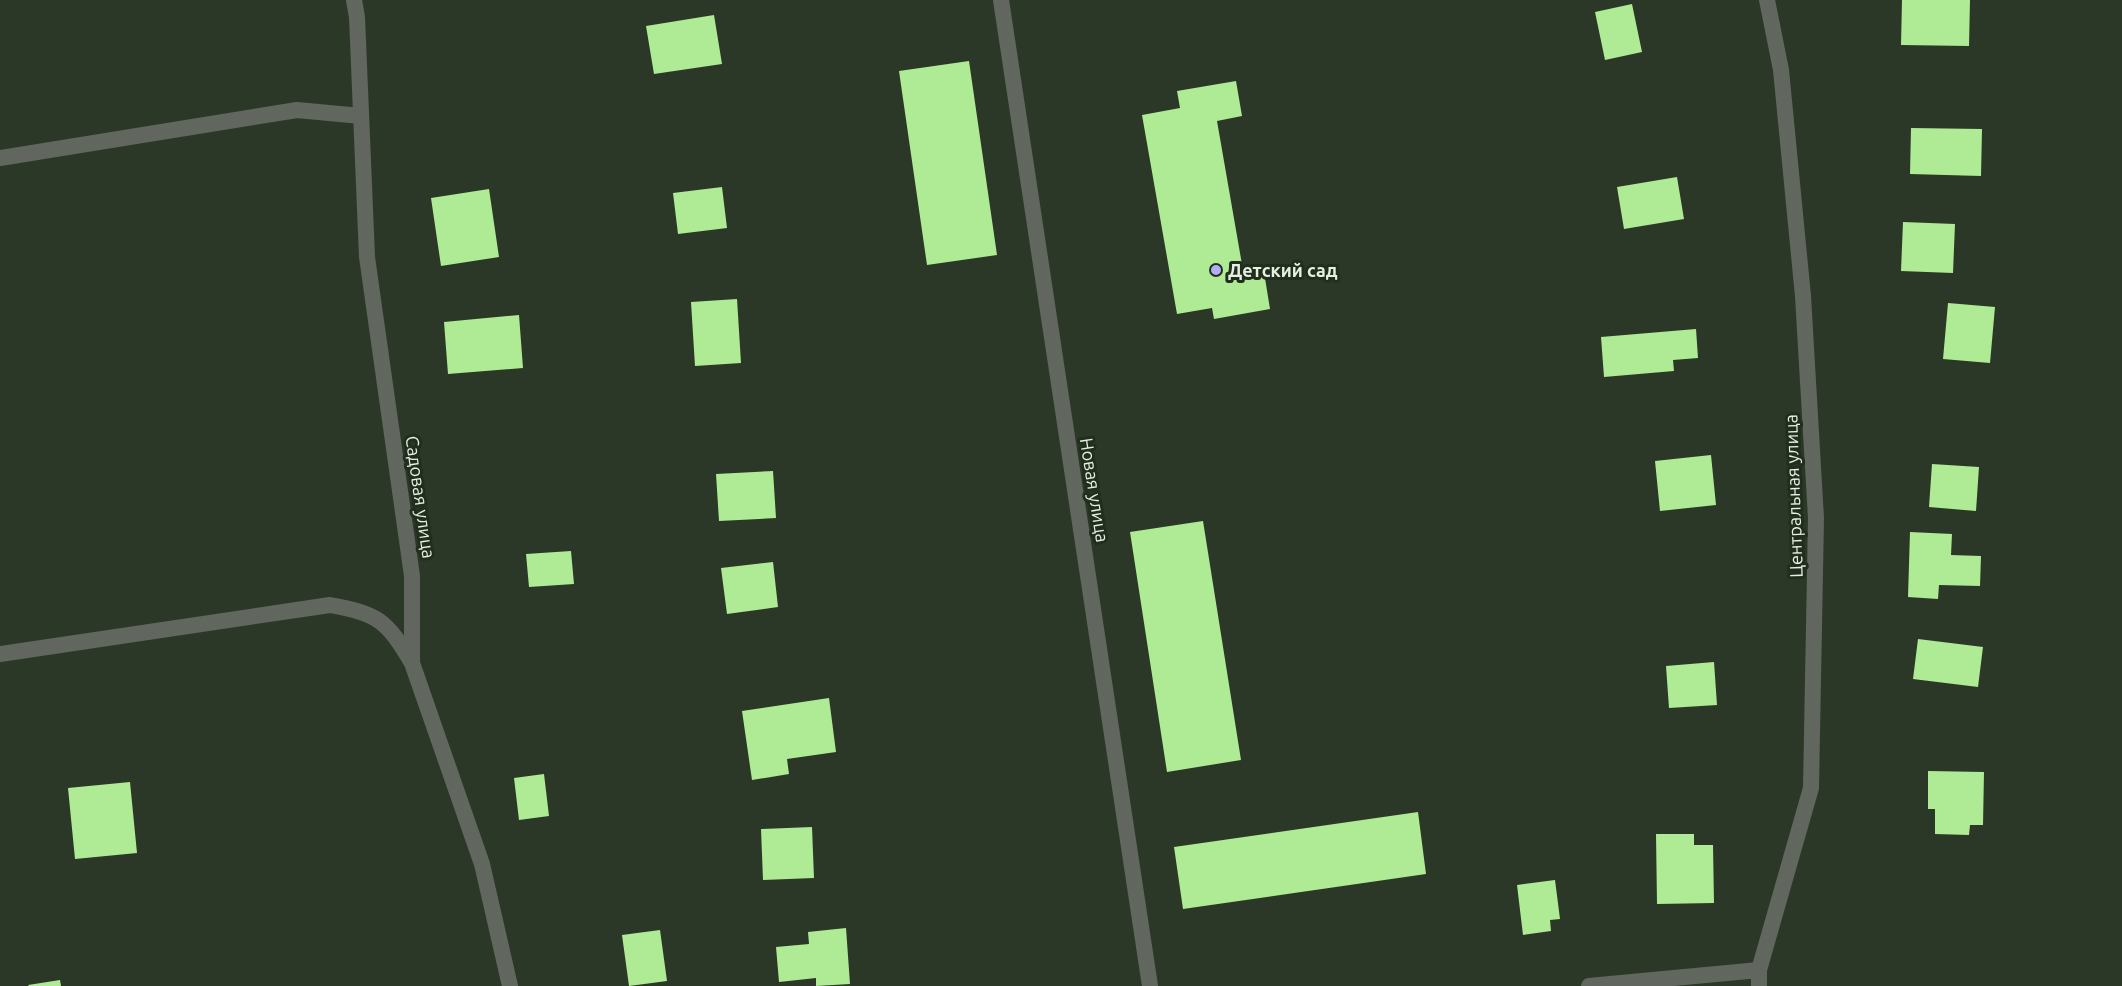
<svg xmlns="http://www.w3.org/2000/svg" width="2122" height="986" font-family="Ubuntu,sans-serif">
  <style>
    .building { fill: #afeb94 }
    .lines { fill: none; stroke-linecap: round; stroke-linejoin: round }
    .minor { stroke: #61675e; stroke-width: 16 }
    .tertiary { stroke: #61675e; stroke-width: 16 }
    .poi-dot { fill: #b2adf9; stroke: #222e1d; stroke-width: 2 }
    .labels { text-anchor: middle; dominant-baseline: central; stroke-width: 6; stroke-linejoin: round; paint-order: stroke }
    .poi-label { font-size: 18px; font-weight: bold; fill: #e7efe4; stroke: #222e1d; text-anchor: start }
    .street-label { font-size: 18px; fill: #e7efe4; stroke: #222e1d }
  </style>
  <rect width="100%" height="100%" fill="#2c3827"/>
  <path class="building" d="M1902 0H1970L1969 46 1901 45Z
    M1632 4 1642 52 1605 60 1595 12Z
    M714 15 722 64 654 74 646 26Z
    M969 61 997 255 927 265 899 71Z
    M1236 81 1242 116 1217 121 1244 276 1264 272 1270 309 1214 319 1212 308 1177 314 1142 115 1180 108 1177 91Z
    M1911 128 1982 129 1981 176 1910 174Z
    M1677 177 1684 219 1624 229 1617 187Z
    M722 187 727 228 678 234 673 193Z
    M489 189 499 257 441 266 431 198Z
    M1903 222 1955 224 1953 273 1901 271Z
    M737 299 741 363 695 366 691 302Z
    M1948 303 1995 307 1990 363 1943 359Z
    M519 315 523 368 448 374 444 322Z
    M1696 329 1698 358 1673 360 1674 371 1604 377 1601 337Z
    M1711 455 1716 505 1660 511 1655 461Z
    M1932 464 1979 467 1976 511 1929 507Z
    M773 471 776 518 719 521 716 474Z
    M1203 521 1241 760 1167 772 1130 532Z
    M1910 532 1952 534 1951 555 1981 556 1980 586 1939 585 1938 599 1908 597Z
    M571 551 574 584 529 587 526 554Z
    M773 562 778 607 727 614 721 568Z
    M1918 639 1983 647 1978 687 1913 679Z
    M1714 662 1717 705 1669 708 1666 666Z
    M829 698 836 752 787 759 789 774 752 780 742 711Z
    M1928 771 1984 772 1983 825H1970L1969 835 1935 834V809H1928Z
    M544 774 549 816 519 820 514 778Z
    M130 782 137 853 75 859 68 788Z
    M1418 812 1426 874 1183 909 1174 847Z
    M812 827 814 878 763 880 761 829Z
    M1656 834H1694V845H1713L1714 903 1657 904Z
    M1555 880 1560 919 1550 920 1551 931 1523 935 1517 885Z
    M846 928 850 984 816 986V978L779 982 776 947 809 944 808 932Z
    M660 930 667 981 629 986 622 935Z
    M60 980 61 986H29L28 985Z"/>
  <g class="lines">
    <path class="minor" d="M354 0 357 17 367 257 412 576V663L482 864 510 986
      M1001 0 1150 986
      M0 158 297 110 361 116
      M0 654 330 605C379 614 386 620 412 663
      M1589 986 1759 970"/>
    <path class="tertiary" d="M1759 986V970L1811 788 1816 518 1803 296 1781 70 1767 0"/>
  </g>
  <circle class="poi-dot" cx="1216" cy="270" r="6"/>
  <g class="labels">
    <g class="poi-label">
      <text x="1228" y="270">Детский сад</text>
    </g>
    <g class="street-label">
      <text transform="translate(1095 490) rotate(81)">Новая улица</text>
      <text transform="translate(1793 496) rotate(-92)">Центральная улица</text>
      <text transform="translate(421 497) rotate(82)">Садовая улица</text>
    </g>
  </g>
</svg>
